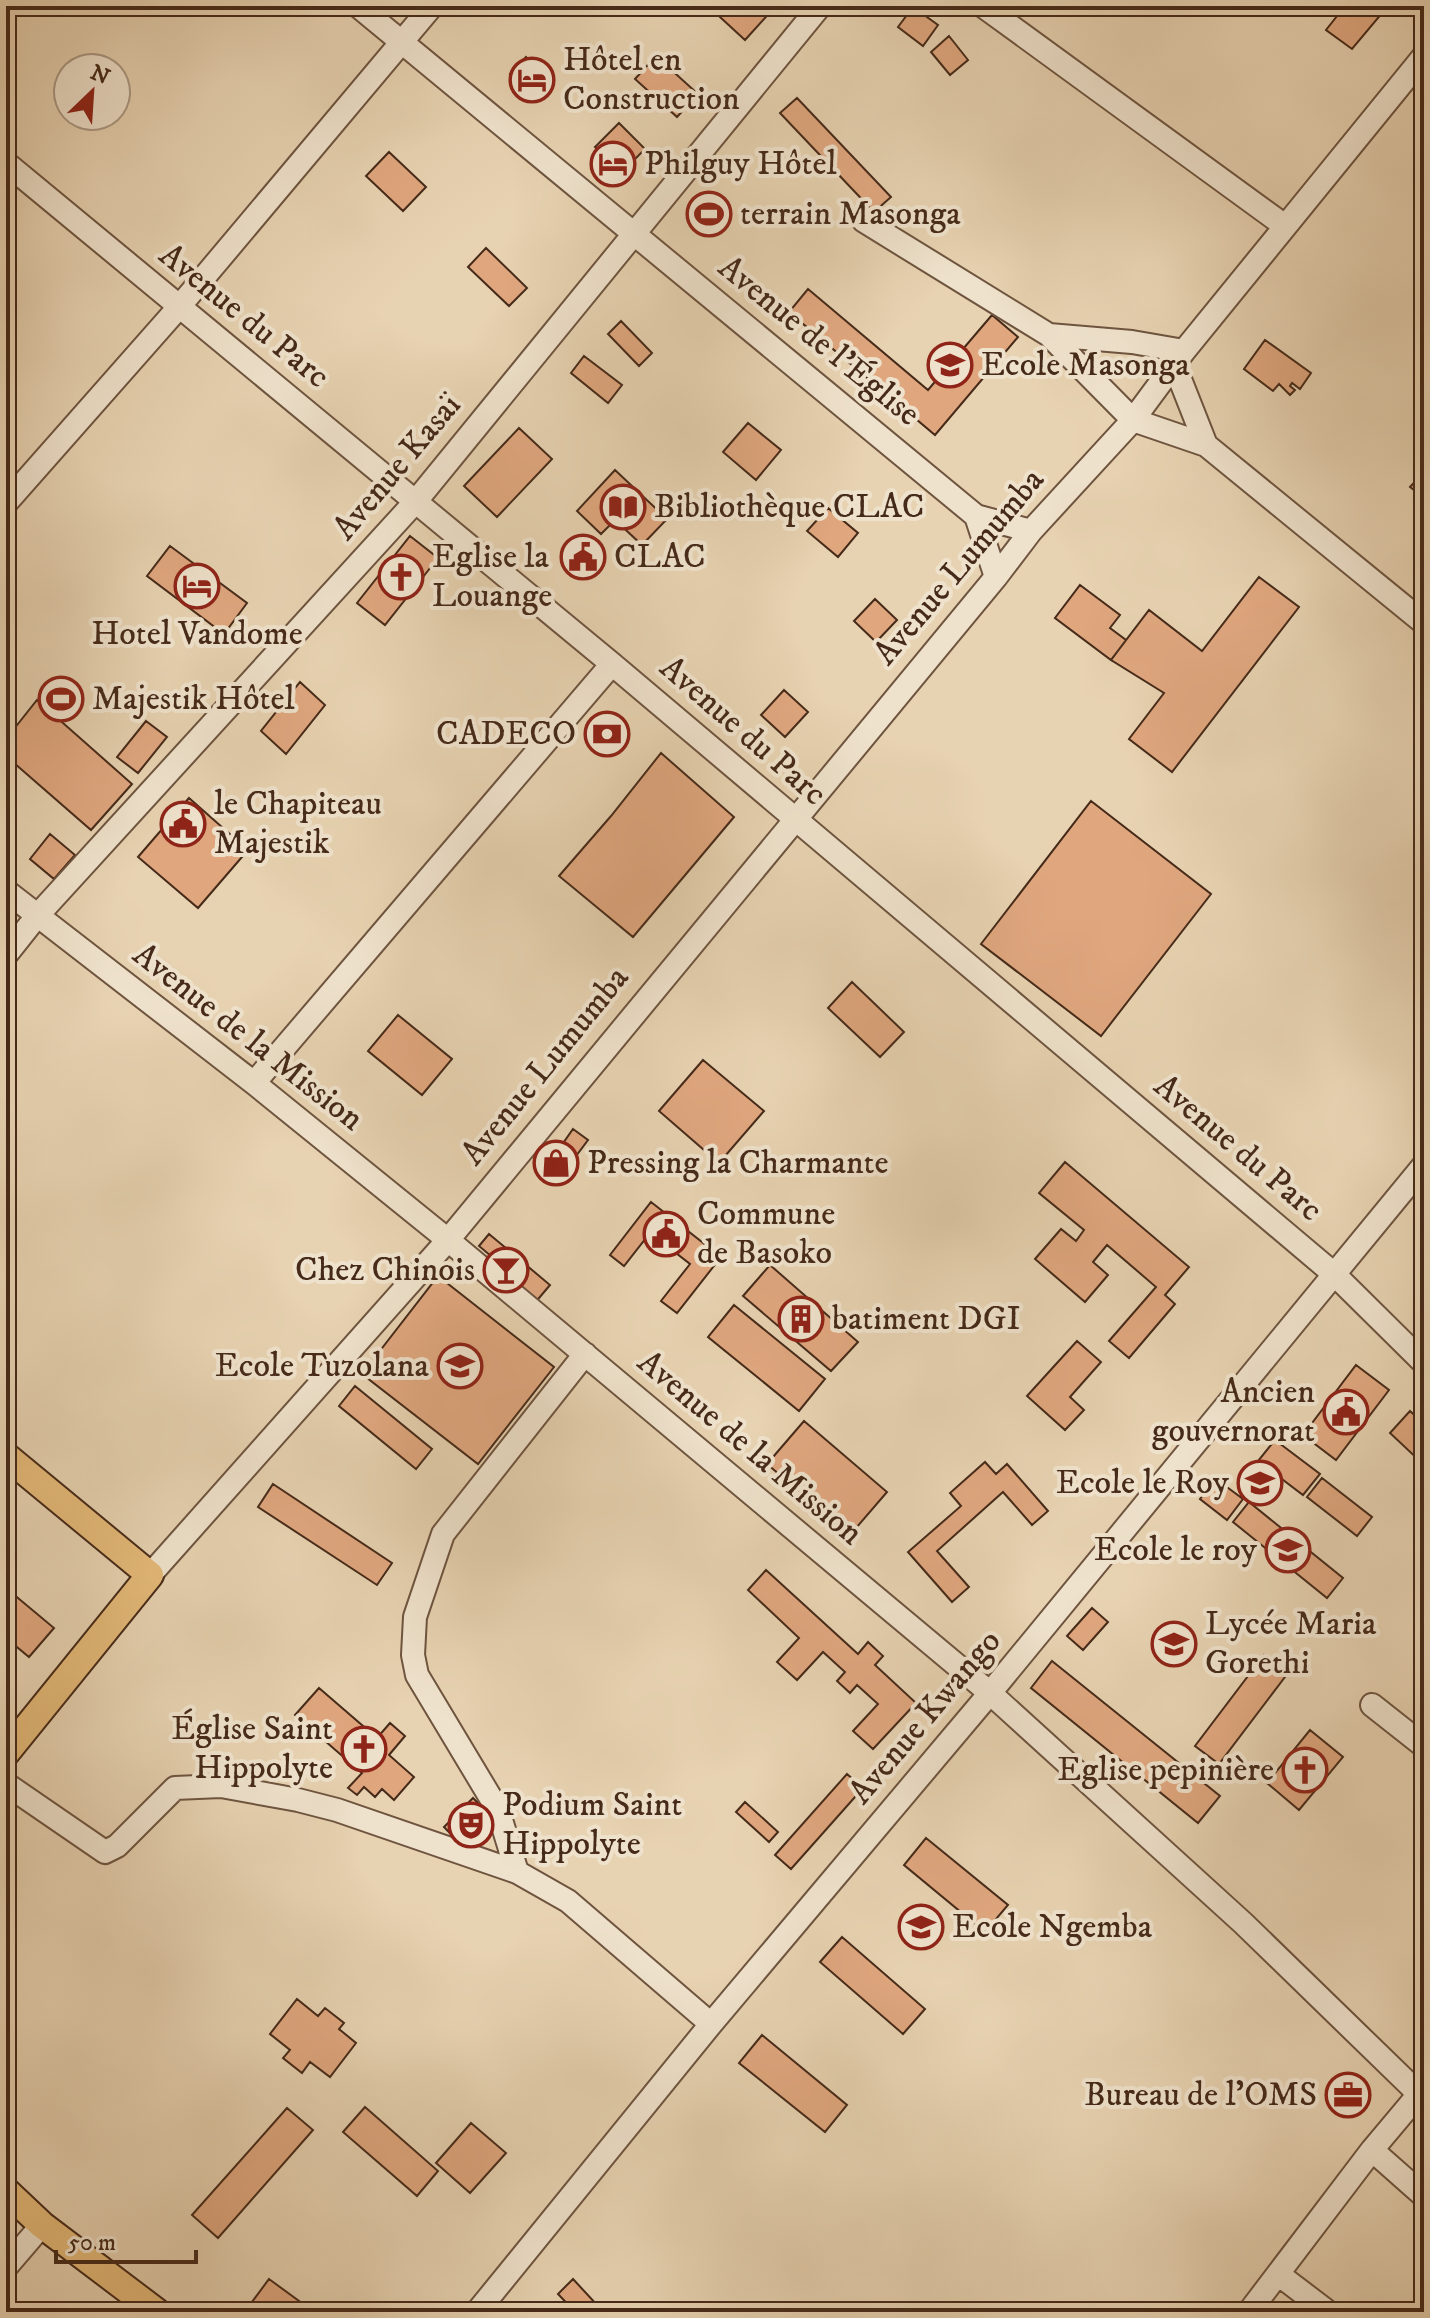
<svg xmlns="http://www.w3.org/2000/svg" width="1430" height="2318" font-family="'IM FELL DW Pica',serif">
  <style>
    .building { fill: #e0a77f; stroke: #462a19; stroke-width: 2 }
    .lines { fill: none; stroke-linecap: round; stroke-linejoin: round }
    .minor-casing { stroke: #6e543f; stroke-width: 26 }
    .major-casing { stroke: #462a19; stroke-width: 30 }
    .minor { stroke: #efe2cc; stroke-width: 22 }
    .major { stroke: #e4b978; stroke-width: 26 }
    .labels { text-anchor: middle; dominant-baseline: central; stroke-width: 8; stroke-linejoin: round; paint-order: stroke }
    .poi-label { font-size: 34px; fill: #462a19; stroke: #efe2cc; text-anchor: start }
    .street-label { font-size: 34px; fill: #462a19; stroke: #efe2cc }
  </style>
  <rect width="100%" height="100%" fill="#e7d2b1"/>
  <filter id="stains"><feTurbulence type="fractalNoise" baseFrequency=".0025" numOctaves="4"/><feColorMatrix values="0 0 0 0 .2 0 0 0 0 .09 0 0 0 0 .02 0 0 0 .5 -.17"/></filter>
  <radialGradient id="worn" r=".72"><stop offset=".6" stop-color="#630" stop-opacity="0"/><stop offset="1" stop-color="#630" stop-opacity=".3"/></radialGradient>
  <path class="building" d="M708 6H770L773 9 745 40Z
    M1345 6H1388L1352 49 1326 30Z
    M913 7 938 25 923 46 898 27Z
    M949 36 968 60 950 75 931 52Z
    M656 56 698 94 677 117 635 79Z
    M526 57 553 82 537 99 510 74Z
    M797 98 891 197 874 212 780 113Z
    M619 123 645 149 621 173 595 147Z
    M389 152 426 187 403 211 366 176Z
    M486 248 527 288 509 306 468 267Z
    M808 289 928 390 992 315 1018 337 935 435 789 312Z
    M621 321 652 353 639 366 608 334Z
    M1265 340 1311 373 1300 389 1292 383 1290 386 1295 390 1290 395 1279 384 1273 391 1244 369Z
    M584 356 622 385 608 403 571 373Z
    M748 423 781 450 756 480 723 452Z
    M519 428 552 459 497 517 464 486Z
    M615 470 667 519 642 545 615 520 601 534 577 511Z
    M1424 472V498L1410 487Z
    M828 508 858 533 838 557 807 531Z
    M410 536 438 558 385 625 357 603Z
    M170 546 247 603 224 634 147 576Z
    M1259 577 1299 607 1172 772 1129 739 1164 693 1111 660 1149 610 1202 651Z
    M1080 585 1120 615 1110 628 1126 640 1111 660 1055 618Z
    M875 599 897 620 876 642 854 621Z
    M300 682 325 705 286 754 261 731Z
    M784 690 808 712 785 737 761 715Z
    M37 700 132 784 91 830 6 756V739Z
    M146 721 167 737 138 773 117 757Z
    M661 753 734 817 633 937 559 876 611 816Z
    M189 798 248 850 198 908 138 857Z
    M1091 801 1211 894 1101 1036 981 944Z
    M50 834 75 855 54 879 30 859Z
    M852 982 904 1032 880 1057 828 1008Z
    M398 1015 452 1059 422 1095 368 1051Z
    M703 1060 764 1111 719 1163 659 1111Z
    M573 1129 588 1140 573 1160 559 1149Z
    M1065 1162 1189 1267 1165 1295 1175 1304 1129 1358 1109 1341 1156 1287 1107 1245 1093 1262 1108 1275 1085 1302 1035 1259 1061 1229 1076 1241 1084 1230 1039 1193Z
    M651 1202 721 1257 677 1313 661 1301 690 1264 650 1233 624 1266 610 1255Z
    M489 1234 550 1285 534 1304 517 1290 523 1283 479 1246Z
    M770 1265 858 1342 831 1371 743 1296Z
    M438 1276 554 1367 478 1464 362 1374Z
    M734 1305 825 1379 799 1411 708 1337Z
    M1077 1341 1101 1362 1070 1397 1084 1410 1065 1430 1027 1396Z
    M1356 1365 1389 1390 1336 1460 1303 1435Z
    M355 1386 432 1449 416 1469 339 1406Z
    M1410 1411 1424 1424V1465L1390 1433Z
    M804 1421 887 1492 850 1535 767 1464Z
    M1275 1440 1320 1474 1303 1495 1258 1461Z
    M985 1462 996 1474 1007 1464 1048 1511 1032 1525 1003 1492 937 1551 969 1587 952 1602 908 1552 961 1506 950 1493Z
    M1322 1478 1372 1517 1357 1536 1307 1497Z
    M1216 1479 1243 1499 1227 1520 1200 1499Z
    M273 1484 392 1563 377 1585 258 1507Z
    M1249 1502 1343 1578 1327 1598 1233 1522Z
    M766 1570 858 1654 868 1642 883 1656 875 1665 916 1703 873 1749 853 1731 878 1704 857 1685 850 1693 837 1681 845 1672 823 1652 797 1680 777 1662 799 1638 748 1590Z
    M6 1588 54 1628 29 1657 6 1638Z
    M1092 1608 1108 1622 1083 1650 1067 1636Z
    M1264 1655 1288 1673 1219 1764 1195 1746Z
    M1052 1661 1220 1796 1198 1823 1031 1688Z
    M319 1688 377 1738 390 1723 405 1736 389 1755 414 1777 394 1800 382 1789 375 1797 364 1787 357 1795 348 1788 362 1773 295 1715Z
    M1310 1730 1343 1757 1299 1810 1267 1783Z
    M847 1774 863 1788 791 1869 775 1855Z
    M473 1798 498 1823 468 1852 444 1827Z
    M745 1802 778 1832 769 1842 736 1812Z
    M926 1838 1008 1905 985 1932 904 1865Z
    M842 1937 925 2009 903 2034 820 1962Z
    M297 1999 318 2016 325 2008 344 2023 339 2029 356 2043 330 2077 310 2062 302 2073 283 2058 290 2050 270 2034Z
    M762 2035 847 2105 825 2132 739 2063Z
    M365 2107 438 2171 417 2196 343 2132Z
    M287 2108 313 2130 218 2238 192 2215Z
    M471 2123 506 2153 470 2193 436 2163Z
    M269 2279 314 2312 246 2310Z
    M573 2279 598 2306 592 2312H575L558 2294Z"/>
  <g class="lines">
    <g class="minor-casing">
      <path id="minor" d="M358 6 976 516 1031 531
        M983 6 1285 226
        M6 163 612 664 1334 1274 1424 1363
        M864 221 1049 335 1133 420 1206 445 1424 623
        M1049 335 1132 342 1184 351
        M1174 364 1206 445
        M6 503 179 307 432 6
        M976 516 996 577
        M6 891 254 1083 448 1240 990 1693 1243 1923 1419 2094
        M6 955 37 916 416 501 820 6
        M254 1083 612 664
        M150 1575 448 1240 996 577 1031 531 1133 420 1184 351 1424 56
        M1372 1705 1424 1746
        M6 1784 105 1852 117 1846 175 1788 221 1786 298 1800 337 1810 517 1872 568 1901 711 2024
        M517 1872 498 1810 417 1675 413 1655 415 1617 443 1534 585 1354
        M1372 2150 1424 2196
        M6 2267 42 2225
        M1278 2274 1328 2312
        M477 2312 711 2024 990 1693 1424 1165
        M1249 2312 1372 2150 1424 2088"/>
    </g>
    <g class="major-casing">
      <path id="major" d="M6 1456 150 1575 6 1753
        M6 2191 42 2225 157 2312"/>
    </g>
    <use href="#minor" class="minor"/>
    <use href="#major" class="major"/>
  </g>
  <defs>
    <g id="hotel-ring" transform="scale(2.3)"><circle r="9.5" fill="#efe2cc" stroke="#8f2418" stroke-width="1.5"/><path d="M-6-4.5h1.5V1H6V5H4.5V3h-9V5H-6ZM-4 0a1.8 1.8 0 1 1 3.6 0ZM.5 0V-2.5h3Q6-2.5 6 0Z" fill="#8f2418"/></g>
    <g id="stadium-ring" transform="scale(2.3)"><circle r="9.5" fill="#efe2cc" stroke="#8f2418" stroke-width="1.5"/><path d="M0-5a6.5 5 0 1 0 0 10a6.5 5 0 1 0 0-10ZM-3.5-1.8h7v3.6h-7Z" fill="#8f2418"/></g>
    <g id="school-ring" transform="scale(2.3)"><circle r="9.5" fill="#efe2cc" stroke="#8f2418" stroke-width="1.5"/><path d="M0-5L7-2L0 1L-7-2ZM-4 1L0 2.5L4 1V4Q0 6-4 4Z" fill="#8f2418"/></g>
    <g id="library-ring" transform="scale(2.3)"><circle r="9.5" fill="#efe2cc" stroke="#8f2418" stroke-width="1.5"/><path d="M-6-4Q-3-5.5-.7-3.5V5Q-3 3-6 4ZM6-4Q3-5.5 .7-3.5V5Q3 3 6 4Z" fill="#8f2418"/></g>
    <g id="civic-ring" transform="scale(2.3)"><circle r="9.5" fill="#efe2cc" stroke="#8f2418" stroke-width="1.5"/><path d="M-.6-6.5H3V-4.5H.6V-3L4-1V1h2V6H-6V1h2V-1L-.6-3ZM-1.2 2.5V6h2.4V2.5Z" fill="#8f2418"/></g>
    <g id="church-ring" transform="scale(2.3)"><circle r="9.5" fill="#efe2cc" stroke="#8f2418" stroke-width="1.5"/><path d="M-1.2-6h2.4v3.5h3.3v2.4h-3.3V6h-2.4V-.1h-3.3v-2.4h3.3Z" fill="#8f2418"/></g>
    <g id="bank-ring" transform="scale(2.3)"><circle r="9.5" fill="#efe2cc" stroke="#8f2418" stroke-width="1.5"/><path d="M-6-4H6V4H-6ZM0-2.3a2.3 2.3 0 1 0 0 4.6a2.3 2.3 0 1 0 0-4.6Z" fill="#8f2418"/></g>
    <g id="shop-ring" transform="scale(2.3)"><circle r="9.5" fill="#efe2cc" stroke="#8f2418" stroke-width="1.5"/><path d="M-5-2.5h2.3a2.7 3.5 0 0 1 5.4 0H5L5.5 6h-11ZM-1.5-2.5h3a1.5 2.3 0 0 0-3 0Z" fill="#8f2418"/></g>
    <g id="bar-ring" transform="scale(2.3)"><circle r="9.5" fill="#efe2cc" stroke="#8f2418" stroke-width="1.5"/><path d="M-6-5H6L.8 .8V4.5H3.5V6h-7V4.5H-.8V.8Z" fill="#8f2418"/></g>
    <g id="building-ring" transform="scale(2.3)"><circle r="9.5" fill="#efe2cc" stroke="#8f2418" stroke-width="1.5"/><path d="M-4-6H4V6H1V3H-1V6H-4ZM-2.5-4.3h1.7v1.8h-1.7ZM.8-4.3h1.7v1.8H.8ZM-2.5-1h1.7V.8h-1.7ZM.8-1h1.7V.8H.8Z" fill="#8f2418"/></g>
    <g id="theatre-ring" transform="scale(2.3)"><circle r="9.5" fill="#efe2cc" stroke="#8f2418" stroke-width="1.5"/><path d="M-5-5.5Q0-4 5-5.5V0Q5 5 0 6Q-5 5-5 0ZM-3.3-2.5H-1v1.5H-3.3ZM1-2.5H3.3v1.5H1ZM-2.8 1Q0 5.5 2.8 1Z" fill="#8f2418"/></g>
    <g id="office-ring" transform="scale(2.3)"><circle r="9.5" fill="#efe2cc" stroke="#8f2418" stroke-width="1.5"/><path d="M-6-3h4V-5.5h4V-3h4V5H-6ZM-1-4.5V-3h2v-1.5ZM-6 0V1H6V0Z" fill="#8f2418"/></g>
  </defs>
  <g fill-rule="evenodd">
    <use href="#hotel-ring" x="532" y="80"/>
    <use href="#hotel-ring" x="613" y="164"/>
    <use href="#stadium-ring" x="709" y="214"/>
    <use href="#school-ring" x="950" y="365"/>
    <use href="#library-ring" x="623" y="507"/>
    <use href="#civic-ring" x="583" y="557"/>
    <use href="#church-ring" x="401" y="577"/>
    <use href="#hotel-ring" x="197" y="586"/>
    <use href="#stadium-ring" x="61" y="699"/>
    <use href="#bank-ring" x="607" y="734"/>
    <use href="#civic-ring" x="183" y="824"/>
    <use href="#shop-ring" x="556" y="1163"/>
    <use href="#civic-ring" x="666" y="1234"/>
    <use href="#bar-ring" x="506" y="1270"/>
    <use href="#building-ring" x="801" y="1319"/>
    <use href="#school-ring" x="460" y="1366"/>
    <use href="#civic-ring" x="1346" y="1412"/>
    <use href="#school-ring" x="1260" y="1483"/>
    <use href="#school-ring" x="1288" y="1550"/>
    <use href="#school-ring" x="1174" y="1644"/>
    <use href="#church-ring" x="364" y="1749"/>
    <use href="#church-ring" x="1305" y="1770"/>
    <use href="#theatre-ring" x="471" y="1825"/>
    <use href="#school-ring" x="921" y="1927"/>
    <use href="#office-ring" x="1348" y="2095"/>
  </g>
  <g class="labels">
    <g class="poi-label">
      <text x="563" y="60">Hôtel en<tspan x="563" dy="39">Construction</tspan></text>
      <text x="644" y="164">Philguy Hôtel</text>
      <text x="740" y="214">terrain Masonga</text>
      <text x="981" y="365">Ecole Masonga</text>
      <text x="654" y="507">Bibliothèque CLAC</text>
      <text x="432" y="557">Eglise la<tspan x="432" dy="39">Louange</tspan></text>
      <text x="614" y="557">CLAC</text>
      <text x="197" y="634" text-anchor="middle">Hotel Vandome</text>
      <text x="92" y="699">Majestik Hôtel</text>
      <text x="576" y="734" text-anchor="end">CADECO</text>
      <text x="214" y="804">le Chapiteau<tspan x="214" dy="39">Majestik</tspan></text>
      <text x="587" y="1163">Pressing la Charmante</text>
      <text x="697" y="1214">Commune<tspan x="697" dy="39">de Basoko</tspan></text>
      <text x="475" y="1270" text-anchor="end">Chez Chinois</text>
      <text x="832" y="1319">batiment DGI</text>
      <text x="429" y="1366" text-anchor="end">Ecole Tuzolana</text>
      <text x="1315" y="1392" text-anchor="end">Ancien<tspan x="1315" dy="39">gouvernorat</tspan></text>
      <text x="1229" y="1483" text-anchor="end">Ecole le Roy</text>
      <text x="1257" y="1550" text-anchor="end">Ecole le roy</text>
      <text x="1205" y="1624">Lycée Maria<tspan x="1205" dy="39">Gorethi</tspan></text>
      <text x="333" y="1729" text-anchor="end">Église Saint<tspan x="333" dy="39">Hippolyte</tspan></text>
      <text x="1274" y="1770" text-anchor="end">Eglise pepinière</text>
      <text x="502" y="1805">Podium Saint<tspan x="502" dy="39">Hippolyte</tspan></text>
      <text x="952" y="1927">Ecole Ngemba</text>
      <text x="1317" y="2095" text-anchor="end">Bureau de l'OMS</text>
    </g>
    <g class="street-label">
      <text transform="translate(244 316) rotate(39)">Avenue du Parc</text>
      <text transform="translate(819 341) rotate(39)">Avenue de l'Église</text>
      <text transform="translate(397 467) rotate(-50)">Avenue Kasaï</text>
      <text transform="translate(959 567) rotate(-50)">Avenue Lumumba</text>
      <text transform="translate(743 731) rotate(41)">Avenue du Parc</text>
      <text transform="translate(248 1037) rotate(38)">Avenue de la Mission</text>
      <text transform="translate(545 1066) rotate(-51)">Avenue Lumumba</text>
      <text transform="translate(1238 1148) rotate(40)">Avenue du Parc</text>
      <text transform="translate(750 1448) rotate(40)">Avenue de la Mission</text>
      <text transform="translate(925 1717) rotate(-50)">Avenue Kwango</text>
    </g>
  </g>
  <rect width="1430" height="2318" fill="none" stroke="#e7d2b1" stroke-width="32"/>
  <rect x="8" y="8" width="1414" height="2302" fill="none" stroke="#462a19" stroke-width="4"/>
  <rect x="16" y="16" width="1398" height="2286" fill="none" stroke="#462a19" stroke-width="2"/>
  <g transform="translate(92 92) rotate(25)"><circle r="38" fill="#efe2cc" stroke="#ab9884" stroke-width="2"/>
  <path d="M0-6L14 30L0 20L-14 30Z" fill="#8f2418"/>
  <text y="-12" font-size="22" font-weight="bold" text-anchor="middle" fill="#462a19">N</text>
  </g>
  <path d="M56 2250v12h140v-12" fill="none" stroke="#462a19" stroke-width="4"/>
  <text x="68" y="2250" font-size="24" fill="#462a19" stroke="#efe2cc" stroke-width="6" paint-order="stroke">50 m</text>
  <rect width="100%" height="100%" filter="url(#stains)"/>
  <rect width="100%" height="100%" fill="url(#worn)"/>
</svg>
